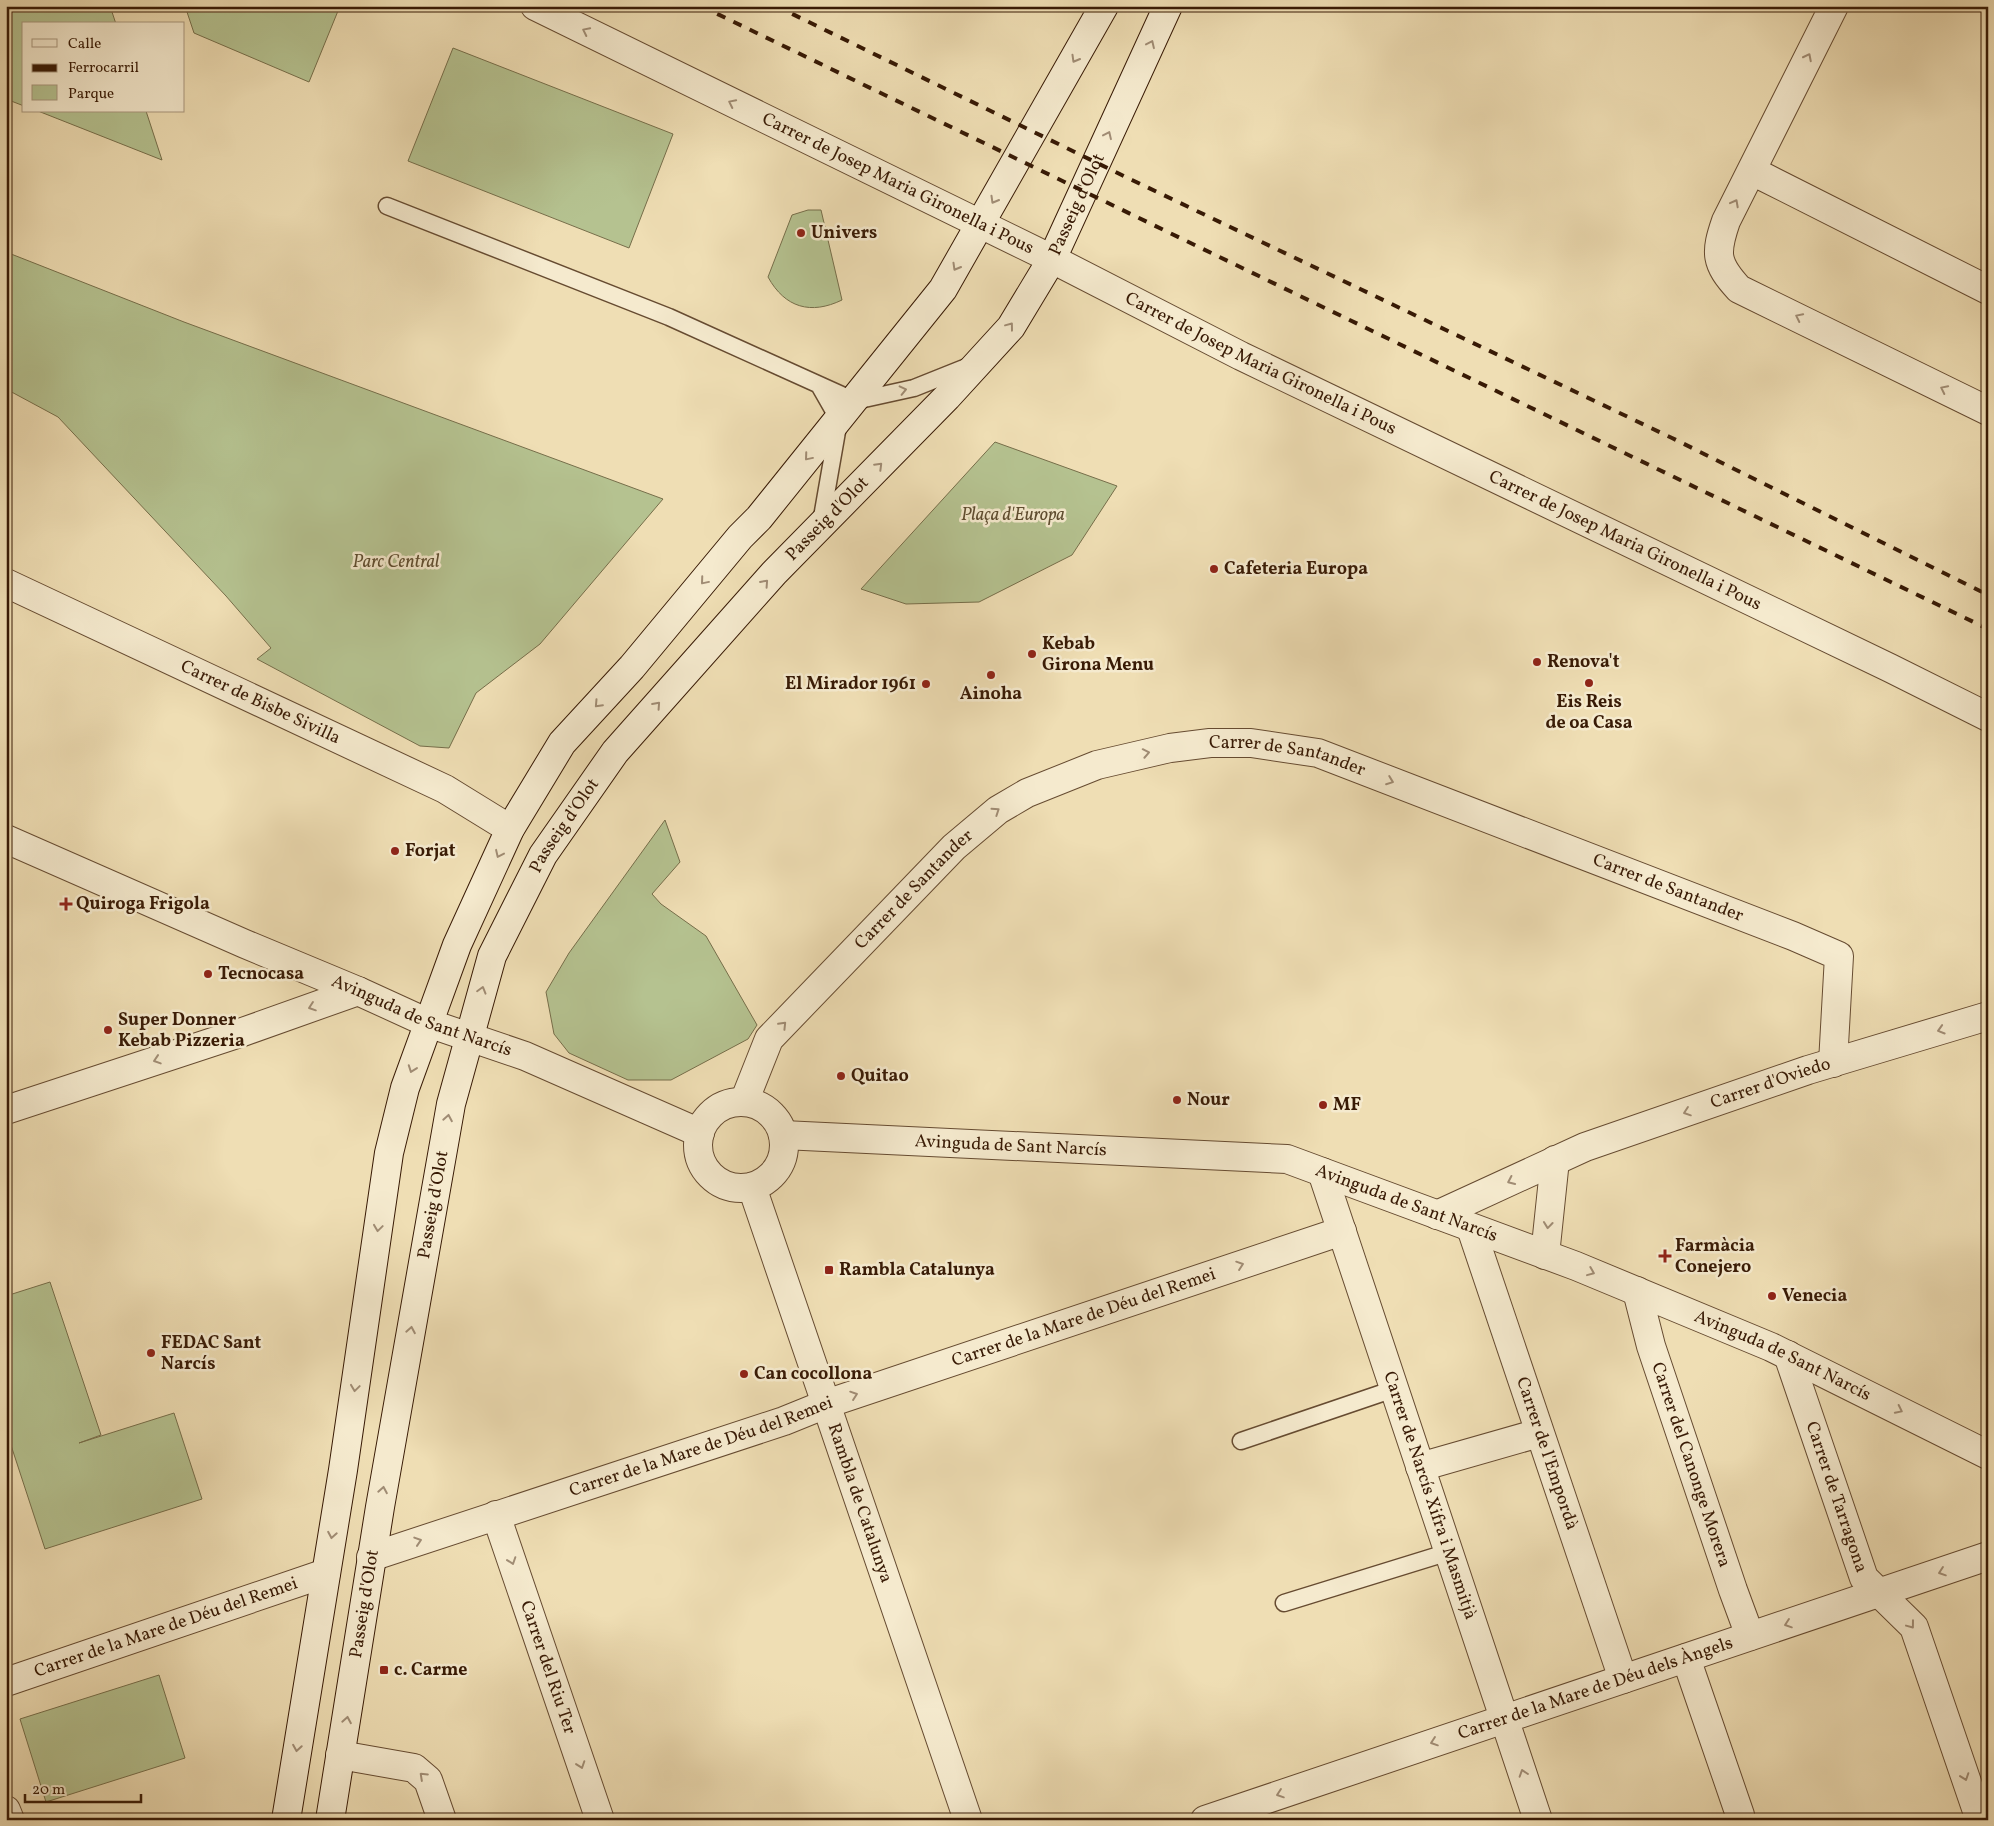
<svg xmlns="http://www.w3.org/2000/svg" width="1994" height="1826" font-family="Vollkorn,serif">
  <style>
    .green { fill: #b5c290; stroke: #766e4a }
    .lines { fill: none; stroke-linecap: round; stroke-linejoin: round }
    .lane-casing { stroke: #664b31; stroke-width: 19 }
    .street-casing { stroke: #664b31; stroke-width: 30 }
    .secondary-casing { stroke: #381a05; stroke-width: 30 }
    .lane { stroke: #f5eace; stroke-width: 16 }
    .street { stroke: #f5eace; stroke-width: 28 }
    .secondary { stroke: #f5eace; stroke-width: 28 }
    .rail { stroke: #381a05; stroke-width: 4; stroke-dasharray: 9 9; stroke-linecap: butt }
    .oneway { stroke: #a08c74 }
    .poi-dot { fill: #8f2418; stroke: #f5eace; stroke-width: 2 }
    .labels { text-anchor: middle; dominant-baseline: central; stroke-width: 5; stroke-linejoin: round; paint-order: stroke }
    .street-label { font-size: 18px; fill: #381a05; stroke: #f5eace }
    .poi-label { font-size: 18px; font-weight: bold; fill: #381a05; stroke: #f5eace; text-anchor: start }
    .park-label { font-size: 18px; font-style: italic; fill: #5e4c2f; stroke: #f5eace }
  </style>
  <rect width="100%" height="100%" fill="#efdeb4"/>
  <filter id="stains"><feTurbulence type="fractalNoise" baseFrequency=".004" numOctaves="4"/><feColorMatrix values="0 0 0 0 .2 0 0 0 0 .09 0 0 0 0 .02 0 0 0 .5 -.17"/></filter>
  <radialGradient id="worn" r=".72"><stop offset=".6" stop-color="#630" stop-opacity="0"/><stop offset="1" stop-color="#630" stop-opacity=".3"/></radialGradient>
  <path class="green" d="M6 6H110L116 24H24V106L6 99Z
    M185 6H340L309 82 194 33Z
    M453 48 673 134 629 248 408 161Z
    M38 111H146L162 160Z
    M808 210H821L842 300C811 315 785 308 768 277L792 215Z
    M6 252 184 322 663 499 540 644 476 693 449 748 420 746 257 659 271 648 226 596 58 417 6 389Z
    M995 442 1117 486 1072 555 979 602 906 604 861 589Z
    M665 820 680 862 652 894 661 904 706 936 757 1025 748 1039 671 1080H628L569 1053 554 1034 546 992 569 953Z
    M50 1282 101 1435 79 1443 174 1413 202 1499 45 1549 6 1430V1296Z
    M159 1675 185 1758 46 1802 20 1719Z"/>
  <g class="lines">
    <g class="lane-casing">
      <path id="lane" d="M387 206 669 317 855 401 914 388 969 366
        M819 385 839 420 821 523
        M1241 1441 1394 1389
        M1284 1603 1449 1552"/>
    </g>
    <g class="street-casing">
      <g id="street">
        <path id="s1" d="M535 6 1052 259 1241 356 1890 668 1988 717"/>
        <path d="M1834 6 1726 221C1715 253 1715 263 1739 289L1988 411"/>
        <path d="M1764 177 1988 290"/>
        <path id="s2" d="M6 583 445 789 510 829"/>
        <path id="s3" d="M6 839 245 944 358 991 428 1023 525 1056 700 1133"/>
        <path id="s4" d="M744 1102 769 1039 954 847 998 810 1027 793 1097 765 1170 748 1210 743H1251L1318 753 1793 936 1839 956 1833 1063"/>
        <circle cx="741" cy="1145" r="43"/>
        <path d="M6 1110 237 1034 358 991"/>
        <path id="s5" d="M783 1135 1287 1159 1576 1266 1771 1347 1988 1455"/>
        <path id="s6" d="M1322 1172 1538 1820"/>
        <path id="s7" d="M752 1187 968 1820"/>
        <path id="s8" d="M1437 1215 1585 1147 1808 1070 1988 1016"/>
        <path id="s9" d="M1471 1228 1623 1679"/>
        <path d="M1545 1255 1555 1160"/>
        <path id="s10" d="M1637 1291 1651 1346 1733 1590 1750 1636"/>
        <path id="s11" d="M1788 1355 1864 1578 1914 1627 1980 1820"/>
        <path d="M1420 1467 1539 1433"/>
        <path id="s12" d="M496 1515 600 1820"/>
        <path id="s13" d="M371 1557 784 1421 826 1404 1342 1231"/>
        <path d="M1686 1658 1740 1815"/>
        <path id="s14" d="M6 1682 326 1573"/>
        <path d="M340 1755 414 1768 428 1780 442 1820"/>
        <path d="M6 1810 10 1820"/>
        <path id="s15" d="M1205 1820 1988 1556"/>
      </g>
    </g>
    <g class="secondary-casing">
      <g id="secondary">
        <path d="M286 1820 343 1470 389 1153 405 1088 457 945 510 829 562 743 632 667 740 537 759 518 943 289 1104 6"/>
        <path id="s16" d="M330 1820 380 1507 451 1104 492 956 543 855 615 752 774 573 947 397 1011 327 1052 259 1168 6"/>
      </g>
    </g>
    <use href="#lane" class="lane"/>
    <use href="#street" class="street"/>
    <use href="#secondary" class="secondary"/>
    <path class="rail" d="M701 6 1988 629
      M776 6 1132 180 1672 438 1988 595"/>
  </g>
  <defs><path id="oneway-chevron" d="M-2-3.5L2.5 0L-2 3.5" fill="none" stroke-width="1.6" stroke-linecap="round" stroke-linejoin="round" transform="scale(1.25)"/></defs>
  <g class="oneway">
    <use href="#oneway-chevron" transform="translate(586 31) rotate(-154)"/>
    <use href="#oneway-chevron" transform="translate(1151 44) rotate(-65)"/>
    <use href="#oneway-chevron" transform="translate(1808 57) rotate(-63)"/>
    <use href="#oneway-chevron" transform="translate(1075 59) rotate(120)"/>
    <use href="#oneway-chevron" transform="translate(732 103) rotate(-154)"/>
    <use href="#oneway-chevron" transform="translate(1108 135) rotate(-65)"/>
    <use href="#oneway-chevron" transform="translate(994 200) rotate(120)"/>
    <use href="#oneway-chevron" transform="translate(1735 203) rotate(-62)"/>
    <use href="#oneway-chevron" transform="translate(956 267) rotate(120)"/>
    <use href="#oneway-chevron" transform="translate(1799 317) rotate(-154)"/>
    <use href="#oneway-chevron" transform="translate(1010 326) rotate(-53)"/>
    <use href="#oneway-chevron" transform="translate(1944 389) rotate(-154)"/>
    <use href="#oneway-chevron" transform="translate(903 390) rotate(-13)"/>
    <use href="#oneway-chevron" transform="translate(808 457) rotate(130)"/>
    <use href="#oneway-chevron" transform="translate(879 466) rotate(-45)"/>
    <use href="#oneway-chevron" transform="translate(704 581) rotate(130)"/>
    <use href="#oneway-chevron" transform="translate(765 583) rotate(-48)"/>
    <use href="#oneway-chevron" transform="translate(598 704) rotate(133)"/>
    <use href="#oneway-chevron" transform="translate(657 705) rotate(-48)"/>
    <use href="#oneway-chevron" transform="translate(1146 753) rotate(-11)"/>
    <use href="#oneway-chevron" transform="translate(1390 781) rotate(21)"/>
    <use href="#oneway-chevron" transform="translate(996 811) rotate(-34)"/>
    <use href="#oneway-chevron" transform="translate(499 854) rotate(115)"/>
    <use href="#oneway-chevron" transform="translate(482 990) rotate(-74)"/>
    <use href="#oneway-chevron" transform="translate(312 1007) rotate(161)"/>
    <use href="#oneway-chevron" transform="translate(783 1025) rotate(-46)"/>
    <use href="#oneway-chevron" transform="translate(1941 1030) rotate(163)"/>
    <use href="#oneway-chevron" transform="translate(157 1060) rotate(162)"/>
    <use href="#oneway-chevron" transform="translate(412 1069) rotate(110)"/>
    <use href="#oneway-chevron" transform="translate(1687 1112) rotate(161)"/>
    <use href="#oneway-chevron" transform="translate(448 1118) rotate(-80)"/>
    <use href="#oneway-chevron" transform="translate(1511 1181) rotate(155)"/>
    <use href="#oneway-chevron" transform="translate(1548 1225) rotate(96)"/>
    <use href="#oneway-chevron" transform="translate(378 1228) rotate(98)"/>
    <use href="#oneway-chevron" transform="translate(1240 1265) rotate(-19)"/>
    <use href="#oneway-chevron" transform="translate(1591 1272) rotate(22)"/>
    <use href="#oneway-chevron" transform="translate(411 1330) rotate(-80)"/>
    <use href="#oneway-chevron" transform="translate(355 1388) rotate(98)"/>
    <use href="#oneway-chevron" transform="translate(854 1395) rotate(-19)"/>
    <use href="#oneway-chevron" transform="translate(1899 1410) rotate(26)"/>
    <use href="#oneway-chevron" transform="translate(383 1490) rotate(-80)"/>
    <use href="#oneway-chevron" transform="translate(332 1535) rotate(100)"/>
    <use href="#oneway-chevron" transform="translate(418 1541) rotate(-18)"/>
    <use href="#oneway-chevron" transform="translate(512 1561) rotate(71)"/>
    <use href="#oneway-chevron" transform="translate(1942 1572) rotate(161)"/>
    <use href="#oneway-chevron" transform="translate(1788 1624) rotate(161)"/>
    <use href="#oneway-chevron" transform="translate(1911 1625) rotate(53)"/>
    <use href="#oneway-chevron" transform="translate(347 1720) rotate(-80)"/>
    <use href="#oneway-chevron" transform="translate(1434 1742) rotate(161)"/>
    <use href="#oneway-chevron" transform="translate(297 1748) rotate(99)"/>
    <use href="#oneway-chevron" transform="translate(581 1765) rotate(71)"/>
    <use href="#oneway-chevron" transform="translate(1523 1773) rotate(-108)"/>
    <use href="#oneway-chevron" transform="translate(423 1776) rotate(-137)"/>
    <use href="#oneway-chevron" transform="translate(1965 1777) rotate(71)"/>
    <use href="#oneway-chevron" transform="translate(1280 1794) rotate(161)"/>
  </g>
  <g class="poi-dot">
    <circle cx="801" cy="233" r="5"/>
    <circle cx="1214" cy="569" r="5"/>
    <circle cx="1032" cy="654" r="5"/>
    <circle cx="1537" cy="662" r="5"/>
    <circle cx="991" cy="675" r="5"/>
    <circle cx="1589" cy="683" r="5"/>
    <circle cx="926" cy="684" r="5"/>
    <circle cx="395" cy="851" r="5"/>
    <path d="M63.5 896.5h5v5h5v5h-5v5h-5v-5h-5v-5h5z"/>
    <circle cx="208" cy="974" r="5"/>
    <circle cx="108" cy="1030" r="5"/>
    <circle cx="841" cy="1076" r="5"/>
    <circle cx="1177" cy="1100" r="5"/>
    <circle cx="1323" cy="1105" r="5"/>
    <path d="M1662.5 1248.5h5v5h5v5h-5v5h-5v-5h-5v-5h5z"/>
    <rect x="824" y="1265" width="10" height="10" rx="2.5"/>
    <circle cx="1772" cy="1296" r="5"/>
    <circle cx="151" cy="1353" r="5"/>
    <circle cx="744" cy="1374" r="5"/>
    <rect x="379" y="1665" width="10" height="10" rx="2.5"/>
  </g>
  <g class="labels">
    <g class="street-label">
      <text stroke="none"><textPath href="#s1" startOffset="404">Carrer de Josep Maria Gironella i Pous</textPath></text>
      <text stroke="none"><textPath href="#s16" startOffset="1839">Passeig d'Olot</textPath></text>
      <text stroke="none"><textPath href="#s1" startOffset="809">Carrer de Josep Maria Gironella i Pous</textPath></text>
      <text stroke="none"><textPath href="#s16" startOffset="1434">Passeig d'Olot</textPath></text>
      <text stroke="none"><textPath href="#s1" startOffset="1214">Carrer de Josep Maria Gironella i Pous</textPath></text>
      <text stroke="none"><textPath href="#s2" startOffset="281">Carrer de Bisbe Sivilla</textPath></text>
      <text stroke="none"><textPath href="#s4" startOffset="695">Carrer de Santander</textPath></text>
      <text stroke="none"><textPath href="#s16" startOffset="1029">Passeig d'Olot</textPath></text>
      <text stroke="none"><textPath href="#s4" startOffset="1100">Carrer de Santander</textPath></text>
      <text stroke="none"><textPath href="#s4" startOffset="276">Carrer de Santander</textPath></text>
      <text stroke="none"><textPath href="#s3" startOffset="452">Avinguda de Sant Narcís</textPath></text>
      <text stroke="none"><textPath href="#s8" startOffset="359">Carrer d'Oviedo</textPath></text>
      <text stroke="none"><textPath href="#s5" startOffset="228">Avinguda de Sant Narcís</textPath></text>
      <text stroke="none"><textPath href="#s5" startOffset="632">Avinguda de Sant Narcís</textPath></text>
      <text stroke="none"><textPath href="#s16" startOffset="624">Passeig d'Olot</textPath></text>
      <text stroke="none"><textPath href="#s13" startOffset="752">Carrer de la Mare de Déu del Remei</textPath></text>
      <text stroke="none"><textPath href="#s5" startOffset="1038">Avinguda de Sant Narcís</textPath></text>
      <text stroke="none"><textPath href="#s13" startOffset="348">Carrer de la Mare de Déu del Remei</textPath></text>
      <text stroke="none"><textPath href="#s9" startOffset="238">Carrer de l'Empordà</textPath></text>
      <text stroke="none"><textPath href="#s10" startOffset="182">Carrer del Canonge Morera</textPath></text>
      <text stroke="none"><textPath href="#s6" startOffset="341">Carrer de Narcís Xifra i Masmitjà</textPath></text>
      <text stroke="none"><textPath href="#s11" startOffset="150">Carrer de Tarragona</textPath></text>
      <text stroke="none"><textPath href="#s7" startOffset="334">Rambla de Catalunya</textPath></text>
      <text stroke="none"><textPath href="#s16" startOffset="219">Passeig d'Olot</textPath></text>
      <text stroke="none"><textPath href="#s14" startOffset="169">Carrer de la Mare de Déu del Remei</textPath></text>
      <text stroke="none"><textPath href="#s12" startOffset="161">Carrer del Riu Ter</textPath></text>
      <text stroke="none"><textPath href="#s15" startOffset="412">Carrer de la Mare de Déu dels Àngels</textPath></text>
    </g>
    <g class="poi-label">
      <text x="811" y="233">Univers</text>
      <text x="1224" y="569">Cafeteria Europa</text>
      <text x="1042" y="644">Kebab<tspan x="1042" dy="21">Girona Menu</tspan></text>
      <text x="1547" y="662">Renova't</text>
      <text x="916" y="684" text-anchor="end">El Mirador 1961</text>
      <text x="991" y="694" text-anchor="middle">Ainoha</text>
      <text x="1589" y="702" text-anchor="middle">Eis Reis<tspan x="1589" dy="21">de oa Casa</tspan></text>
      <text x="405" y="851">Forjat</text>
      <text x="76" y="904">Quiroga Frigola</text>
      <text x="218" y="974">Tecnocasa</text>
      <text x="118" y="1020">Super Donner<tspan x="118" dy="21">Kebab Pizzeria</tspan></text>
      <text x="851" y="1076">Quitao</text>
      <text x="1187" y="1100">Nour</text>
      <text x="1333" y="1105">MF</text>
      <text x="1675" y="1246">Farmàcia<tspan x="1675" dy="21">Conejero</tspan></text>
      <text x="839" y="1270">Rambla Catalunya</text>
      <text x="1782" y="1296">Venecia</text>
      <text x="161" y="1343">FEDAC Sant<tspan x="161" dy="21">Narcís</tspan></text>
      <text x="754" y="1374">Can cocollona</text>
      <text x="394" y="1670">c. Carme</text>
    </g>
    <g class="park-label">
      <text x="1013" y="515">Plaça d'Europa</text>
      <text x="396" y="562">Parc Central</text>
    </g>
  </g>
  <rect width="1994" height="1826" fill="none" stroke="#efdeb4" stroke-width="25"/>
  <rect x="8" y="8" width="1979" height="1811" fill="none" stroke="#381a05" stroke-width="2.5"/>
  <rect x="12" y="12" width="1969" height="1801" fill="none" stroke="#381a05"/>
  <rect x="22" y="22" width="162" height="90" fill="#f5eace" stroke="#a9977e"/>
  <rect x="32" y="39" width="25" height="8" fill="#f5eace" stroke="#a9977e"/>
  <text x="68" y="48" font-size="15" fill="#381a05">Calle</text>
  <rect x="32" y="64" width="25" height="8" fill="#381a05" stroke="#a9977e"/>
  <text x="68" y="72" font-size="15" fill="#381a05">Ferrocarril</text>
  <rect x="32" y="85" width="25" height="15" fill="#b5c290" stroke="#a9977e"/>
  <text x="68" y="98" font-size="15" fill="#381a05">Parque</text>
  <path d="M25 1794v8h116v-8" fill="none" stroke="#381a05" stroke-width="2.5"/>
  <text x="32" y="1794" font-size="15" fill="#381a05" stroke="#f5eace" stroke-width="4" paint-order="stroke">20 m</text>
  <rect width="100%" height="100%" filter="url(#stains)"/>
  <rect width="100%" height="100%" fill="url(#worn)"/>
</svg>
